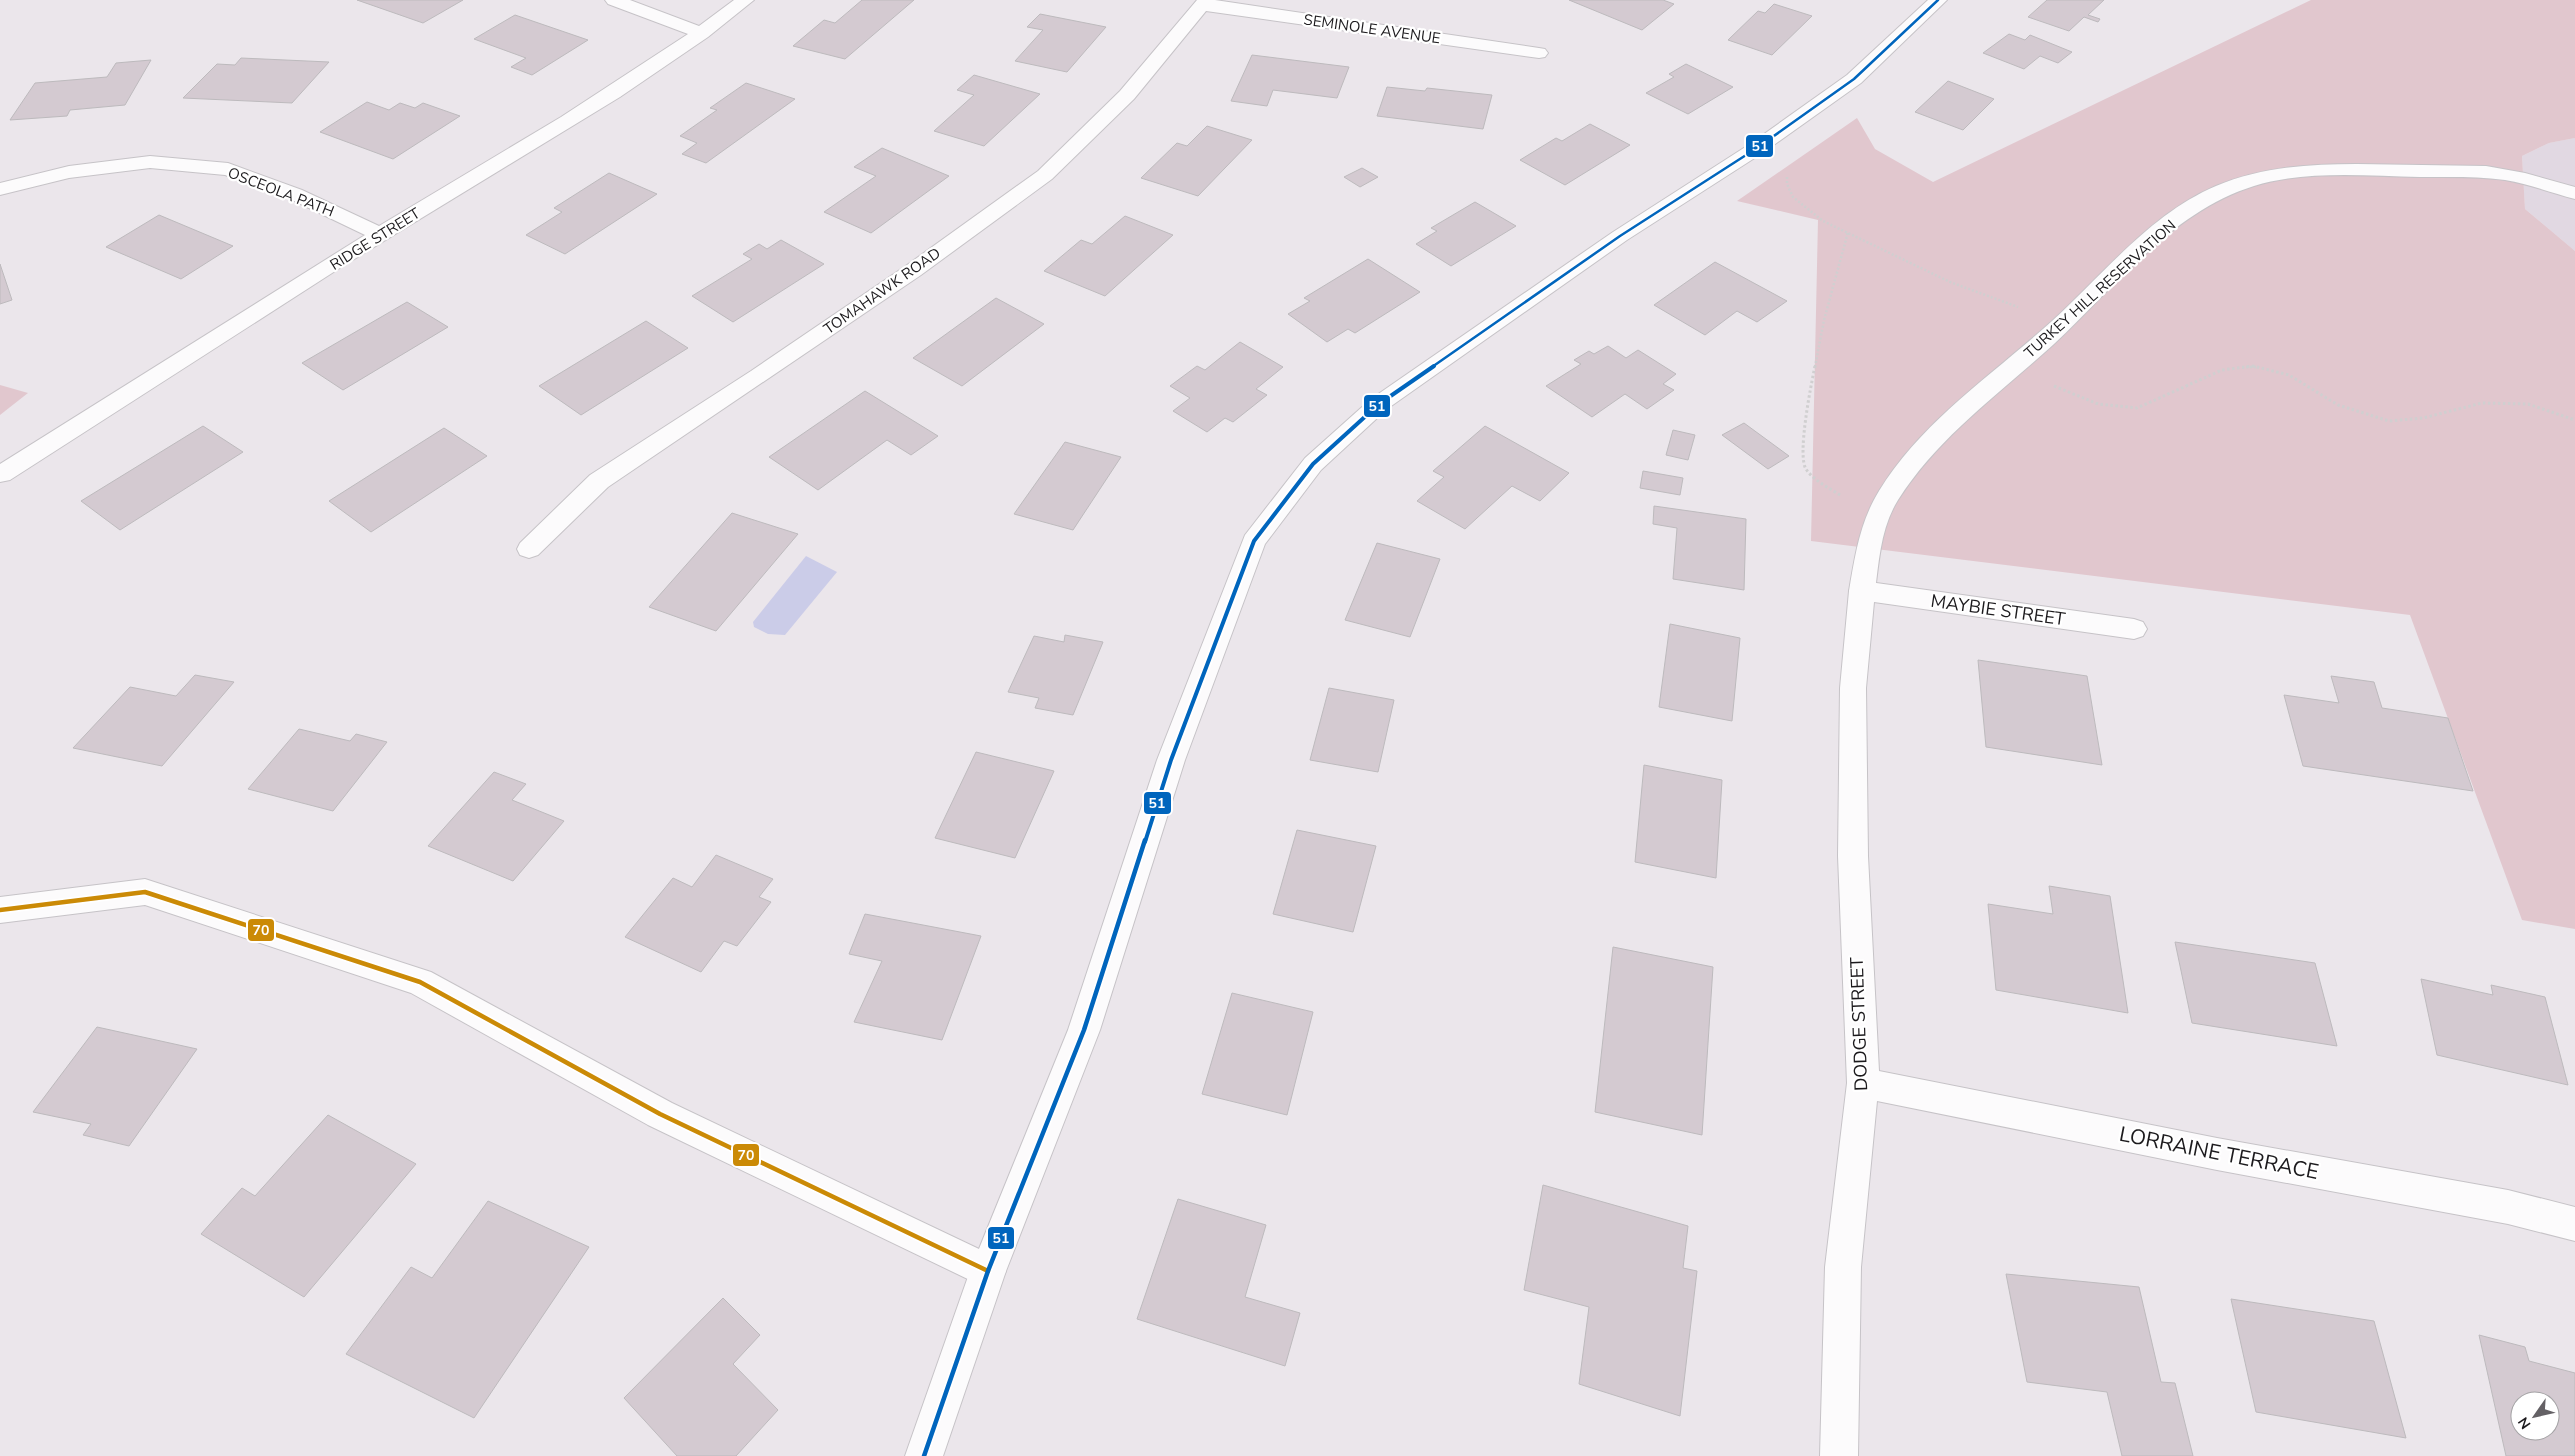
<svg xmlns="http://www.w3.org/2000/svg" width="2575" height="1456" font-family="'Nunito Sans',sans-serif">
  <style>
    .built { fill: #e1d8e2 }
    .forest { fill: #e1c7ce }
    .water { fill: #cbcce8 }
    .building { fill: #d4cad1; stroke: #bdbabd; fill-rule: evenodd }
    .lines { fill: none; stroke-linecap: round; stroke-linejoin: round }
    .service-casing { stroke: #c6c3c7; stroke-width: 2 }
    .minor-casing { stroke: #c6c3c7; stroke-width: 2 }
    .tertiary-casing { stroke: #c6c3c7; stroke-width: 2 }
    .path-far1 { stroke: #d0cfd0; stroke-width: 2.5; stroke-dasharray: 2 2; stroke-linecap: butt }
    .path { stroke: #d0cfd0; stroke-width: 3; stroke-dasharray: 2.5 2.5; stroke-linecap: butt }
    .service { fill: #fcfbfc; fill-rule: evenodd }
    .minor { fill: #fcfbfc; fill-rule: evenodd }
    .tertiary { fill: #fcfbfc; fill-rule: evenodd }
    .bus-1-casing { stroke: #fff; stroke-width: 8 }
    .bus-2-far2-casing { stroke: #fff; stroke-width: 5 }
    .bus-2-far1-casing { stroke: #fff; stroke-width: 8 }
    .bus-2-casing { stroke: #fff; stroke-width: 8 }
    .bus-1 { stroke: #cb8a06; stroke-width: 4.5 }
    .bus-2-far2 { stroke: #0065bd; stroke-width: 2.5 }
    .bus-2-far1 { stroke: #0065bd; stroke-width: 4 }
    .bus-2 { stroke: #0065bd; stroke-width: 4.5 }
    .labels { text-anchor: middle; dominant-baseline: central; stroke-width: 4.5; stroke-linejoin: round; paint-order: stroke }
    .far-street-label { font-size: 15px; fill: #1c1a1d; stroke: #fff }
    .street-label { font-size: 18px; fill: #1c1a1d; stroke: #fff }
    .near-street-label { font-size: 21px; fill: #1c1a1d; stroke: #fff }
    .line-badge { stroke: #fff; stroke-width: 2 }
    .badge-label { font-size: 14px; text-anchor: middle; font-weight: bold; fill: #fff }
  </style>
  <rect width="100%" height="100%" fill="#ebe6eb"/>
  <path class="built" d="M2575 138V251L2525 209 2522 156 2549 143Z"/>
  <path class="forest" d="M2311 0H2575V138L2549 143 2522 156 2525 209 2575 251V929L2522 920 2410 615 1811 541 1818 220 1737 201 1857 118 1875 149 1933 182Z
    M0 385 28 393 0 415Z"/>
  <path class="water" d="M806 556 837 572 785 635 768 634 754 627 753 622Z"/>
  <path class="building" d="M357 0H463L423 23Z
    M862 0H914L845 59 793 46 824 20 835 23Z
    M1569 0H1663L1674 4 1642 30Z
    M2047 0H2104L2088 15 2100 19 2098 22 2084 17 2069 31 2028 17Z
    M1774 4 1812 16 1772 55 1728 40 1758 11 1765 13Z
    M1040 14 1106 27 1067 72 1015 61 1043 30 1027 27Z
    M515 15 588 40 532 75 511 67 526 58 474 39Z
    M2009 34 2025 40 2030 35 2072 52 2058 63 2040 56 2024 69 1983 53Z
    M1252 55 1349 67 1337 98 1273 90 1267 106 1231 101Z
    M241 58 329 62 292 103 183 98 217 64 235 65Z
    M151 60 125 105 70 110 67 116 10 120 35 83 107 77 116 63Z
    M1686 64 1733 87 1688 114 1646 93 1674 77 1669 74Z
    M974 75 1040 94 984 146 934 131 974 95 957 90Z
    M1948 81 1994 99 1963 130 1915 112Z
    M746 83 795 99 706 163 682 154 697 143 680 136 717 110 710 108Z
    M1387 87 1425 91 1427 88 1492 95 1483 129 1377 116Z
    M367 102 389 110 400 103 415 108 423 103 460 116 393 159 320 132Z
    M1590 124 1630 145 1565 185 1520 160 1556 138 1562 141Z
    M1207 126 1252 140 1198 196 1141 178 1177 143 1187 146Z
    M882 148 949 176 871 233 824 212 876 176 854 167Z
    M1362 168 1378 177 1360 187 1344 177Z
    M609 173 657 194 565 254 526 235 562 212 554 208Z
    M1475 202 1516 226 1451 266 1416 244 1437 231 1431 228Z
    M159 215 233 246 181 279 106 247Z
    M1125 216 1173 235 1105 296 1044 271 1081 240 1092 244Z
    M781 240 824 264 733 322 692 296 752 259 743 254 759 244 767 249Z
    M1368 259 1420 292 1355 333 1348 329 1327 342 1288 314 1310 301 1304 298Z
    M1715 262 1787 301 1757 322 1737 311 1705 335 1654 305Z
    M0 264 12 300 0 304Z
    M996 298 1044 324 962 386 913 358Z
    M407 302 448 327 343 390 302 363Z
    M646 321 688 348 581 415 539 386Z
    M1240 342 1283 367 1256 389 1267 395 1233 422 1225 418 1207 432 1173 411 1190 398 1170 386 1197 366 1205 370Z
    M1608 346 1626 358 1638 350 1676 374 1663 384 1674 390 1647 409 1625 394 1592 417 1546 386 1581 364 1574 360 1589 351 1594 354Z
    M865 391 938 436 911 455 887 440 818 490 769 457Z
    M1744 423 1789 456 1768 469 1722 435Z
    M203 426 243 452 120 530 81 501Z
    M1485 426 1569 473 1540 501 1512 486 1465 529 1417 501 1444 477 1433 471Z
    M444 428 487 456 371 532 329 501Z
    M1673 430 1695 435 1688 460 1666 455Z
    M1065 442 1121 457 1073 530 1014 514Z
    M1643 471 1683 478 1680 495 1640 488Z
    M1654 506 1746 519 1744 590 1673 579 1677 528 1653 524Z
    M732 513 798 534 716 631 649 607Z
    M1377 543 1440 559 1410 637 1345 620Z
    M1670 624 1740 638 1732 721 1659 707Z
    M1065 635 1103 642 1073 715 1035 708 1039 698 1008 692 1034 636 1064 642Z
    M1978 660 2087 676 2102 765 1986 747Z
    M195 675 234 682 162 766 73 748 130 687 176 696Z
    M2331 676 2374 682 2382 708 2448 718 2473 791 2303 766 2284 695 2339 703Z
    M1329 688 1394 700 1378 772 1310 760Z
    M299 729 350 741 356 734 387 742 333 811 248 789Z
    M976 752 1054 771 1015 858 935 838Z
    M1644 765 1722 780 1716 878 1635 862Z
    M494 772 526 784 512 800 564 821 513 881 428 846Z
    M1297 830 1376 846 1353 932 1273 914Z
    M716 855 773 879 759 897 771 902 737 946 724 941 701 972 625 937 673 878 692 887Z
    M2049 886 2110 896 2128 1013 1996 990 1988 904 2053 914Z
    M865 914 981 936 942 1040 854 1022 882 961 849 954Z
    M2175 942 2315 963 2337 1046 2192 1023Z
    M1613 947 1713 967 1702 1135 1595 1112Z
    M2421 979 2493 995 2491 985 2545 997 2568 1085 2437 1055Z
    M1232 993 1313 1012 1287 1115 1202 1094Z
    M97 1027 197 1049 129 1146 83 1135 91 1124 33 1112Z
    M328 1115 416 1164 304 1297 201 1234 242 1188 255 1196Z
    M1543 1185 1688 1226 1683 1268 1697 1271 1680 1416 1579 1384 1589 1307 1524 1290Z
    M1178 1199 1266 1225 1245 1297 1300 1313 1285 1366 1137 1319Z
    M488 1201 589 1247 474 1418 346 1354 411 1267 432 1278Z
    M2006 1274 2139 1287 2161 1382 2175 1383 2193 1456H2122L2107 1392 2027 1382Z
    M723 1298 760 1335 733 1364 778 1410 736 1456H677L624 1398Z
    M2231 1299 2374 1321 2406 1438 2256 1412Z
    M2479 1335 2525 1347 2529 1361 2575 1373V1456H2506ZM2520 1401H2550V1431H2520Z"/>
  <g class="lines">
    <g class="service-casing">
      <path id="service" d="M2357 164 2486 166 2525 173 2575 187V199C2552 193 2529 184 2505 180 2477 176 2449 177 2420 177 2366 176 2306 170 2254 186 2171 212 2115 287 2054 344 1999 394 1938 437 1898 500 1881 527 1879 560 1875 591L1871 598 1862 601 1853 598 1849 591C1855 555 1860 522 1879 491 1921 422 1992 375 2051 322 2103 275 2150 214 2216 186 2261 167 2309 164 2357 164Z"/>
    </g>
    <g class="minor-casing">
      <path id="minor" d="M605 0H630L699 26 734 0H754L708 37 620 97 343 266 10 480 0 482V464L365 235 288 198 225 175 150 168 69 178 0 195V183L69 166 150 156 228 163 302 190 379 226 561 117 688 34 608 4Z
        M1197 0H1215L1539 48 1545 49 1548 53 1545 57 1539 58 1206 11 1134 99 1052 179 921 275 608 487 538 555 529 558 520 555 517 549 520 543 590 475 751 371 907 265 1038 171 1120 91Z
        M1862 581 2134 619 2143 622 2147 629 2143 636 2134 639 1874 602 1866 688 1868 856 1879 1071 2217 1138 2508 1190 2575 1207V1241L2508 1224 2217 1170 1877 1101 1861 1267 1858 1456H1820L1825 1267 1847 1083 1838 856 1840 688 1849 591 1853 584Z
        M145 879 431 972 672 1103 1000 1259 1006 1271 1000 1283 988 1289 976 1283 648 1125 411 993 145 905 0 923V897Z"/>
    </g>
    <g class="tertiary-casing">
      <path id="tertiary" d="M1928 0H1947L1861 83 1764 152 1627 240 1387 409 1321 470 1265 544 1185 760 1100 1030 1006 1271 943 1456H905L970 1271 1068 1030 1157 760 1245 535 1305 458 1371 399 1613 232 1750 144 1847 75Z"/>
    </g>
    <path class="path-far1" d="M1787 177V184L1793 197 1823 221 1950 282 2018 307
      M1815 367 1824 320 1848 232
      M2246 367H2257"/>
    <path class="path" d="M1815 366C1811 385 1797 455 1806 469 1813 480 1829 488 1840 495
      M2054 386 2098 404 2137 408 2222 370 2253 366 2289 375 2338 405 2389 421 2423 418 2482 403 2528 404 2575 420"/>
    <use href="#service" class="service"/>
    <use href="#minor" class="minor"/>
    <use href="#tertiary" class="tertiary"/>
    <g class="bus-1-casing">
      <path id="bus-1" d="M0 910 145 892 420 982 660 1114 988 1271"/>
    </g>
    <g class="bus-2-far2-casing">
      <path id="bus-2-far2" d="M1432 367 1620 236 1757 148 1854 79 1938 0"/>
    </g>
    <g class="bus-2-far1-casing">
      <path id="bus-2-far1" d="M1145 842 1171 760 1254 541 1313 464 1379 404 1434 366"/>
    </g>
    <g class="bus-2-casing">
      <path id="bus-2" d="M924 1456 988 1271 1084 1030 1145 840"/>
    </g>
    <use href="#bus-1" class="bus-1"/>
    <use href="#bus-2-far2" class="bus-2-far2"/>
    <use href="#bus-2-far1" class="bus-2-far1"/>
    <use href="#bus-2" class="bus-2"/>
  </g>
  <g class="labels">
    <g class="far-street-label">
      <text transform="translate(1372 29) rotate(8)">SEMINOLE AVENUE</text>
      <text transform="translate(281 192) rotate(21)">OSCEOLA PATH</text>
      <text transform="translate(375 239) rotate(-32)">RIDGE STREET</text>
      <text transform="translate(2100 289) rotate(-42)">TURKEY HILL RESERVATION</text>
      <text transform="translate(882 291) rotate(-35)">TOMAHAWK ROAD</text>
    </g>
    <g class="street-label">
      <text transform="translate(1998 610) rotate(8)">MAYBIE STREET</text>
      <text transform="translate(1859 1024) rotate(-92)">DODGE STREET</text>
    </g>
    <g class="near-street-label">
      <text transform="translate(2219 1153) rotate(11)">LORRAINE TERRACE</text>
    </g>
  </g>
  <g class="line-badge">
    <rect x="1745" y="134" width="29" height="24" rx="5" fill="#0065bd"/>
    <rect x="1363" y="394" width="28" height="24" rx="5" fill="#0065bd"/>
    <rect x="1143" y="791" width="29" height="24" rx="5" fill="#0065bd"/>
    <rect x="247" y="918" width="28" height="24" rx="5" fill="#cb8a06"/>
    <rect x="732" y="1143" width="28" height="24" rx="5" fill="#cb8a06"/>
    <rect x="987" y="1226" width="28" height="24" rx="5" fill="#0065bd"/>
  </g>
  <g class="badge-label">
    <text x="1760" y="151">51</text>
    <text x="1377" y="411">51</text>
    <text x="1157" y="808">51</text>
    <text x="261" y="935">70</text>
    <text x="746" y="1160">70</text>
    <text x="1001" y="1243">51</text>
  </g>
  <g transform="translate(2535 1416) rotate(236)"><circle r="24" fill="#ffffff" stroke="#a4a3a5"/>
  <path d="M0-4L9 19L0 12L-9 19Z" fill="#646165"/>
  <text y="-8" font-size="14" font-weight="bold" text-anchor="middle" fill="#1c1a1d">N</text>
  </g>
</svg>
